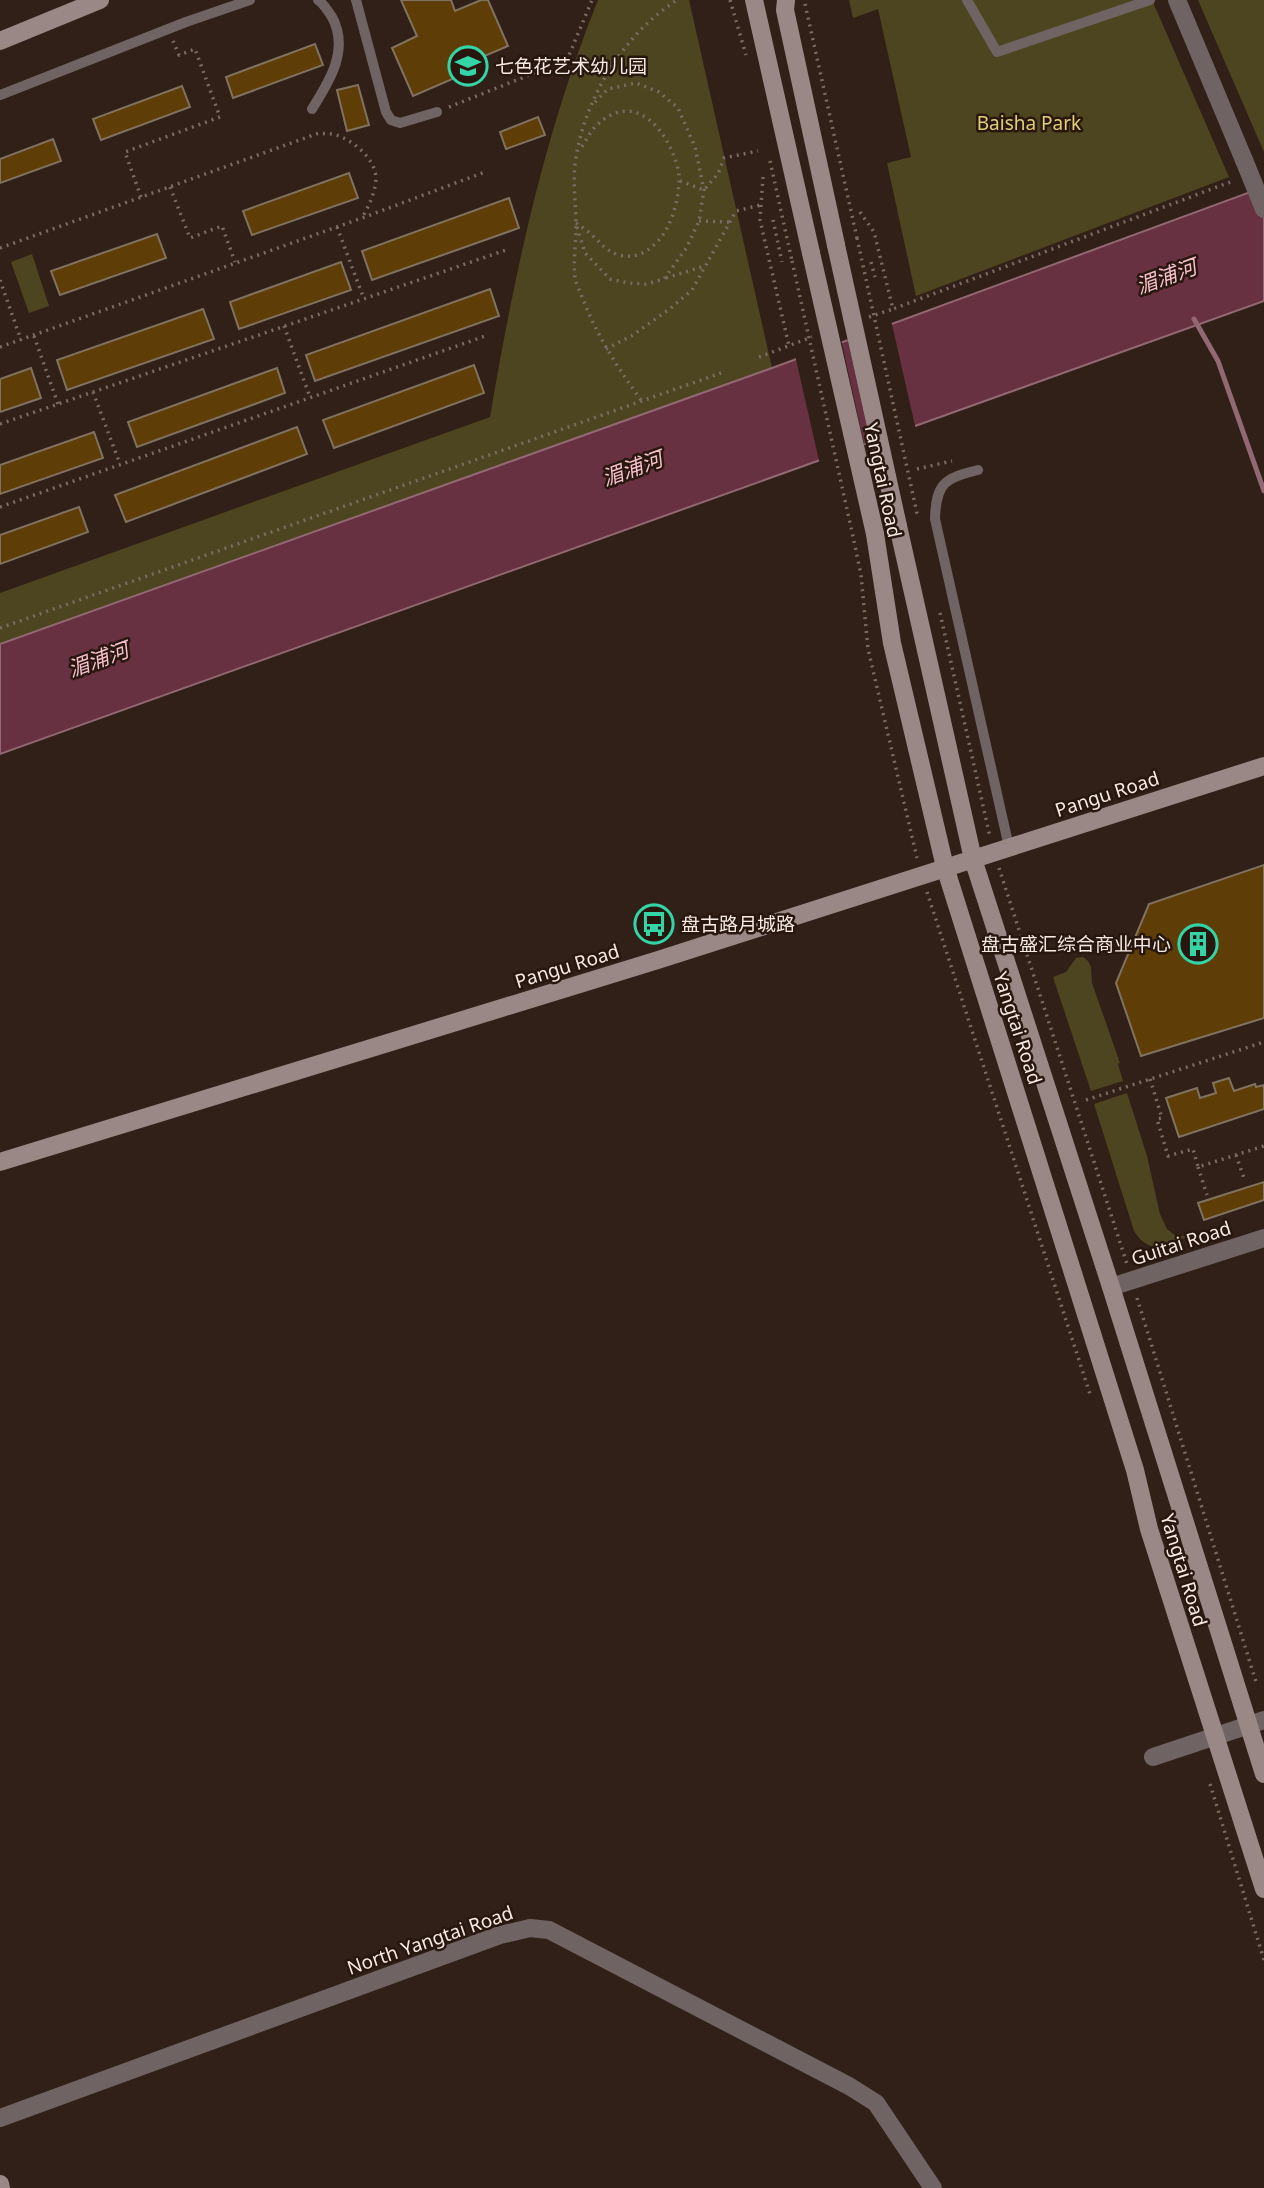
<svg xmlns="http://www.w3.org/2000/svg" width="1264" height="2188" font-family="'Noto Sans','Noto Sans SC',sans-serif">
  <style>
    .green { fill: #4d451f }
    .water { fill: #673141; stroke: #926872; stroke-width: 2 }
    .pier { fill: #312017 }
    .lines { fill: none; stroke-linecap: round; stroke-linejoin: round }
    .stream { stroke: #926872; stroke-width: 5 }
    .building { fill: #5e3d06; stroke: #807261; stroke-width: 2 }
    .path { stroke: #7a6b63; stroke-width: 3.5; stroke-dasharray: 2 5; stroke-linecap: butt }
    .lane { stroke: #6f6463; stroke-width: 10 }
    .street { stroke: #6f6463; stroke-width: 18 }
    .secondary { stroke: #998886; stroke-width: 18 }
    .path-bridge { stroke: #7a6b63; stroke-width: 3.5; stroke-dasharray: 2 5; stroke-linecap: butt }
    .street-bridge { stroke: #6f6463; stroke-width: 18 }
    .secondary-bridge { stroke: #998886; stroke-width: 18 }
    .labels { text-anchor: middle; dominant-baseline: central; stroke-width: 5; stroke-linejoin: round; paint-order: stroke }
    .poi-label { font-size: 19px; fill: #f6eae4; stroke: #27170e; text-anchor: start }
    .park-label { font-size: 19px; fill: #e1ce78; stroke: #27170e }
    .street-label { font-size: 19px; fill: #f6eae4; stroke: #27170e }
    .water-label { font-size: 21px; font-style: italic; fill: #f6bfcc; stroke: #27170e }
  </style>
  <rect width="100%" height="100%" fill="#312017"/>
  <path class="green" d="M598 0H689L772 368 0 644V593L490 417C514 275 544 134 598 0Z
    M849 0H1152L1229 177 916 296 887 163 911 157 878 9 853 18Z
    M1198 0H1264V152Z
    M32 254 49 306 29 313 11 262Z
    M1083 957 1088 961 1091 967 1092 983 1120 1063 1118 1064 1123 1081 1091 1091 1053 977 1066 972 1076 958Z
    M1127 1093 1147 1156 1160 1214 1167 1229 1176 1236H1189C1166 1245 1151 1257 1134 1231L1094 1104Z"/>
  <path class="water" d="M1264 187V301L0 754V644L772 368Z"/>
  <path class="pier" d="M891 320 916 430 871 446 847 337Z
    M841 339 865 448 820 465 795 355Z"/>
  <g class="lines">
    <path class="stream" d="M1194 319 1218 361 1264 491"/>
  </g>
  <path class="building" d="M401 0H451L455 11 481 0H488L508 46 475 60 478 68 413 96 392 48 417 36Z
    M315 44 323 65 233 98 226 77Z
    M358 85 369 125 347 131 337 90Z
    M182 86 190 107 101 140 93 119Z
    M538 117 545 135 506 149 500 132Z
    M53 139 61 161 0 183V159Z
    M349 173 358 198 252 235 243 211Z
    M509 198 519 228 372 280 362 251Z
    M157 234 166 258 60 295 51 271Z
    M341 262 351 290 239 329 230 302Z
    M490 289 499 316 315 381 306 355Z
    M203 309 214 339 67 390 57 360Z
    M474 365 484 393 334 448 323 420Z
    M31 368 41 398 0 412V379Z
    M277 368 285 393 137 447 128 422Z
    M297 427 307 454 126 522 115 495Z
    M94 432 103 458 0 494V465Z
    M79 507 88 532 0 564V535Z
    M1264 865V1018L1141 1056 1116 983 1149 904Z
    M1229 1078 1234 1091 1255 1084 1256 1087 1264 1085V1109L1179 1137 1166 1098 1197 1088 1200 1098 1216 1093 1213 1083Z
    M1264 1182V1200L1204 1220 1198 1203Z"/>
  <g class="lines">
    <path class="path" d="M730 0 746 55
      M805 4 857 238
      M449 107 567 60 592 0
      M770 161 792 261
      M763 177 760 220 789 346
      M680 181 704 190 718 174 724 158 758 151
      M170 187 190 238 222 226 235 262
      M141 197 125 152 220 117 195 49 179 55 173 41
      M860 212 874 232 893 309 1233 181
      M773 220 782 262
      M699 221 730 222
      M576 223C582 227 588 231 593 236 602 244 606 251 619 255 635 259 646 253 657 242 671 228 678 202 679 183 680 172 676 161 672 151 658 120 630 95 598 124 590 131 585 143 579 151
      M337 227 364 299
      M577 227 585 253 610 279 628 283 646 284 664 279 687 247 699 221 704 190 695 147 678 108 659 92 636 83 608 89 594 103
      M0 248 319 133C325 134 331 133 336 135 353 140 376 159 376 179 375 192 370 204 363 216
      M871 262 875 277
      M666 278 705 266
      M0 280 21 340
      M869 317 893 309
      M284 326 310 397
      M34 336 58 404
      M0 347 362 218 485 172
      M606 349 633 335 671 308 692 290 736 211 761 205
      M759 357 812 337
      M93 392 120 464
      M641 400C618 368 597 336 583 299 580 292 577 285 575 279 573 262 576 243 576 226 576 202 572 180 576 157 586 96 625 33 677 0
      M0 424 506 250
      M917 469 952 461
      M0 507 488 335
      M854 541 861 575 868 649 917 858
      M940 613 990 837
      M0 628 721 373
      M999 868 1127 1264
      M927 892 1090 1394
      M1150 1079 1162 1118 1157 1119 1168 1156 1193 1149 1198 1167 1264 1146
      M1086 1100 1264 1042
      M1236 1155 1245 1181
      M1198 1167 1207 1195
      M1137 1298 1256 1682
      M1210 1784 1264 1960"/>
    <path class="lane" d="M356 0 386 112 391 120 400 123 437 112
      M967 0 997 52 1150 0
      M0 95 186 22 250 0
      M312 109C329 82 350 50 332 17 327 10 325 5 318 0
      M978 470C944 478 936 484 935 519L1009 847"/>
    <path class="street" d="M1177 0 1244 160
      M1111 1287 1264 1238
      M1153 1757 1264 1720
      M0 2118 500 1935 530 1928 549 1930 849 2086 876 2103 933 2188"/>
    <path class="secondary" d="M754 0 811 253
      M786 0 785 10 836 245
      M0 41 100 0
      M898 526 973 859 1111 1287 1264 1774
      M875 534 892 643 945 867 1135 1470 1149 1529 1264 1889
      M0 1162 658 960 1264 766
      M0 2184 1 2188"/>
    <path class="path-bridge" d="M857 238 918 518
      M792 261 854 541"/>
    <path class="street-bridge" d="M1244 160 1264 209"/>
    <path class="secondary-bridge" d="M836 245 898 526
      M811 253 875 534"/>
  </g>
  <defs>
    <g id="school-ring" transform="scale(2.0125)"><circle r="9.5" fill="#27170e" stroke="#35d4a7" stroke-width="1.5"/><path d="M0-5L7-2L0 1L-7-2ZM-4 1L0 2.5L4 1V4Q0 6-4 4Z" fill="#35d4a7"/></g>
    <g id="bus-ring" transform="scale(2.0125)"><circle r="9.5" fill="#27170e" stroke="#35d4a7" stroke-width="1.5"/><path d="M-5-6H5V4H4V6H2V4H-2V6H-4V4H-5ZM-3.5-4V0h7V-4ZM-3.5 1.2v1.5H-2V1.2ZM2 1.2v1.5H3.5V1.2Z" fill="#35d4a7"/></g>
    <g id="building-ring" transform="scale(2.0125)"><circle r="9.5" fill="#27170e" stroke="#35d4a7" stroke-width="1.5"/><path d="M-4-6H4V6H1V3H-1V6H-4ZM-2.5-4.3h1.7v1.8h-1.7ZM.8-4.3h1.7v1.8H.8ZM-2.5-1h1.7V.8h-1.7ZM.8-1h1.7V.8H.8Z" fill="#35d4a7"/></g>
  </defs>
  <g fill-rule="evenodd">
    <use href="#school-ring" x="468" y="66"/>
    <use href="#bus-ring" x="654" y="924"/>
    <use href="#building-ring" x="1198" y="944"/>
  </g>
  <g class="labels">
    <g class="poi-label">
      <text x="495" y="66">七色花艺术幼儿园</text>
      <text x="681" y="924">盘古路月城路</text>
      <text x="1171" y="944" text-anchor="end">盘古盛汇综合商业中心</text>
    </g>
    <g class="park-label">
      <text x="1029" y="123">Baisha Park</text>
    </g>
    <g class="street-label">
      <text transform="translate(883 480) rotate(78)">Yangtai Road</text>
      <text transform="translate(1107 794) rotate(-18)">Pangu Road</text>
      <text transform="translate(567 966) rotate(-17)">Pangu Road</text>
      <text transform="translate(1018 1028) rotate(72)">Yangtai Road</text>
      <text transform="translate(1181 1243) rotate(-18)">Guitai Road</text>
      <text transform="translate(1184 1570) rotate(73)">Yangtai Road</text>
      <text transform="translate(430 1940) rotate(-19)">North Yangtai Road</text>
    </g>
    <g class="water-label">
      <text transform="translate(1166 276) rotate(-20)">湄浦河</text>
      <text transform="translate(632 468) rotate(-20)">湄浦河</text>
      <text transform="translate(98 659) rotate(-20)">湄浦河</text>
    </g>
  </g>
</svg>
